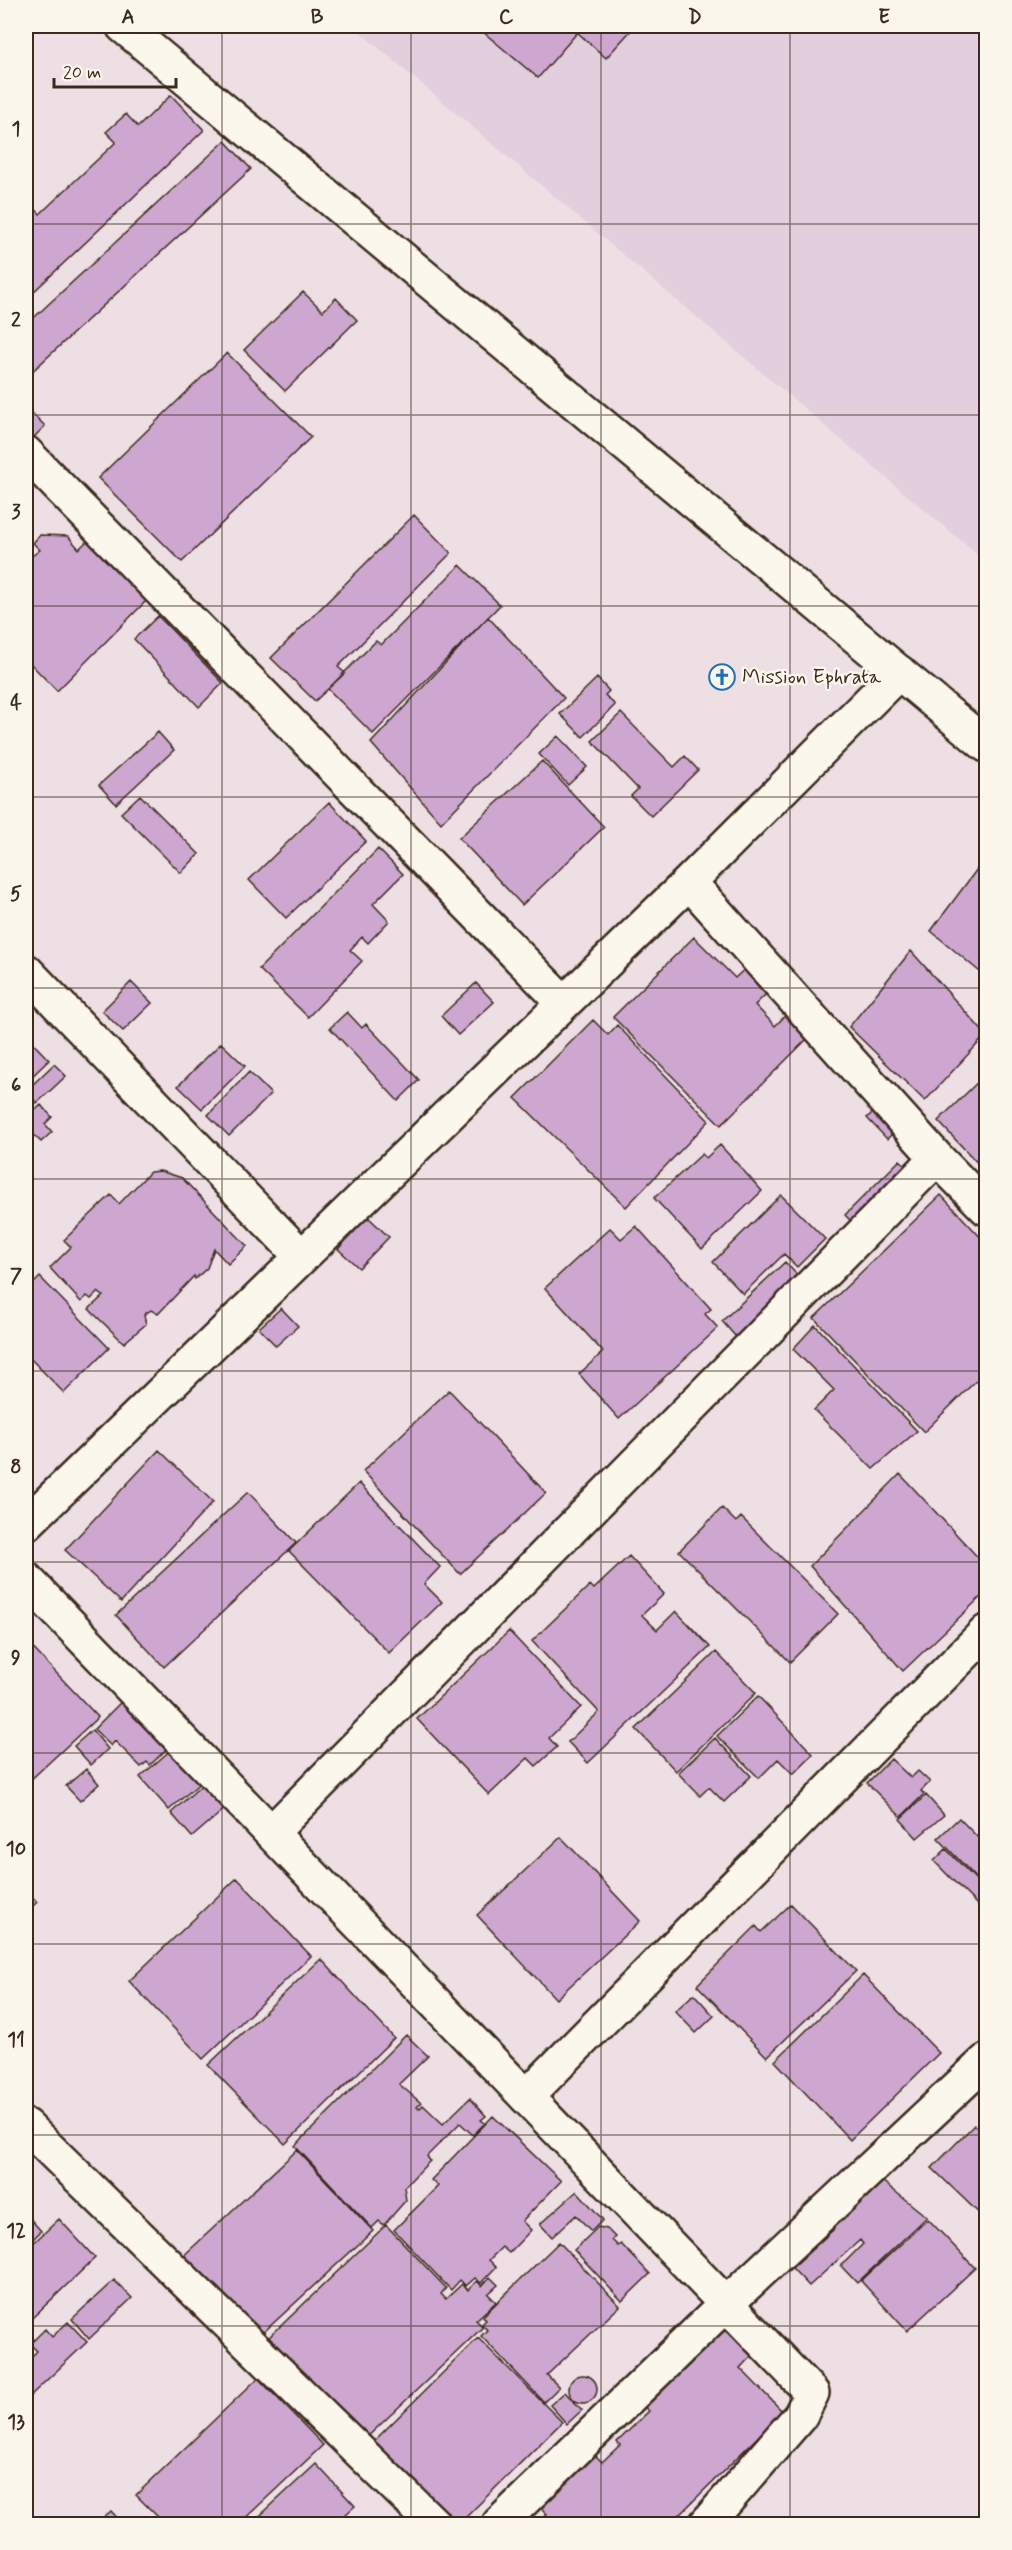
<svg xmlns="http://www.w3.org/2000/svg" width="1012" height="2550" font-family="Mynerve,sans-serif">
  <style>
    .built { fill: #e3cede }
    .building { fill: #cda7d0; stroke: #3b2a1e; stroke-width: 1.5 }
    .lines { fill: none; stroke-linecap: round; stroke-linejoin: round }
    .minor-casing { stroke: #3b2a1e; stroke-width: 38 }
    .minor { stroke: #fbf7ec; stroke-width: 33 }
    .grid { fill: none; stroke: #3b2a1e; stroke-width: 1.5; stroke-opacity: 0.55 }
    .labels { text-anchor: middle; dominant-baseline: central; stroke-width: 5; stroke-linejoin: round; paint-order: stroke }
    .poi-label { font-size: 21px; fill: #3b2a1e; stroke: #fbf7ec; text-anchor: start }
    .neatline { fill: none; stroke: #3b2a1e; stroke-width: 2 }
    .grid-label { font-size: 20px; text-anchor: middle; font-weight: bold; fill: #3b2a1e }
  </style>
  <rect width="100%" height="100%" fill="#eddfe4"/>
  <filter id="ink" filterUnits="userSpaceOnUse"><feTurbulence type="fractalNoise" baseFrequency=".0167" numOctaves="2"/><feDisplacementMap in="SourceGraphic" scale="12" xChannelSelector="R" yChannelSelector="G"/><feConvolveMatrix kernelMatrix="1 2 1 2 8 2 1 2 1" color-interpolation-filters="sRGB"/></filter>
  <g filter="url(#ink)">
    <path class="built" d="M353 26H986V562Z"/>
    <path class="building" d="M476 26H583L538 78Z
      M583 26H635L606 58 577 32Z
      M171 95 204 130 26 299V199L40 214 116 142 106 132 126 114 138 127Z
      M225 141 251 169 26 377V325Z
      M303 292 323 311 336 298 357 320 285 391 244 350Z
      M227 353 311 437 182 562 98 478Z
      M26 407 45 426 27 444 26 442Z
      M414 515 451 553 338 667 345 673 315 701 271 658Z
      M40 535 68 536 79 549 90 538 149 598 57 691 26 659V555L29 558 40 550 33 543Z
      M460 565 500 605 373 734 328 689 376 641 381 645Z
      M158 616 223 683 199 707 134 639Z
      M488 617 564 698 441 823 371 743Z
      M597 678 609 691 605 695 615 705 583 737 560 714Z
      M621 713 674 767 685 756 698 770 651 816 631 796 638 789 592 741Z
      M158 732 174 750 116 804 99 785Z
      M558 736 587 767 568 785 539 754Z
      M542 761 604 827 522 905 459 838Z
      M140 795 199 854 181 873 121 813Z
      M329 802 366 841 286 918 249 880Z
      M378 849 403 874 373 904 389 921 368 943 362 937 350 950 362 961 308 1017 259 969Z
      M986 857V977L931 931Z
      M694 937 735 978 752 962 774 986 755 1005 775 1026 794 1007 816 1030 721 1125 613 1017Z
      M911 951 986 1035 925 1101 849 1027Z
      M131 982 152 1003 123 1031 102 1011Z
      M476 983 494 1002 458 1035 441 1016Z
      M347 1012 362 1028 366 1024 419 1080 398 1101 330 1028Z
      M593 1020 608 1035 617 1025 709 1121 626 1207 515 1098Z
      M26 1036 49 1060 26 1082Z
      M221 1043 245 1066 202 1109 178 1086Z
      M54 1064 66 1076 37 1103 26 1091Z
      M249 1072 271 1094 229 1136 208 1115Z
      M986 1074V1172L938 1121Z
      M26 1094 35 1104 26 1113Z
      M41 1105 52 1117 45 1124 52 1132 41 1142 34 1135 26 1143V1119Z
      M874 1111 895 1131 887 1139 867 1118Z
      M720 1145 762 1191 702 1249 654 1198 702 1154 706 1158Z
      M900 1160 914 1173 858 1228 845 1215Z
      M160 1171 182 1178 247 1246 228 1264 214 1249 207 1268 195 1279 194 1276 158 1314 151 1310 146 1313 144 1315 146 1324 124 1343 89 1309 103 1296 98 1292 91 1299 87 1296 81 1302 50 1268 71 1247 64 1240 111 1195 119 1204 150 1172Z
      M781 1195 825 1239 797 1267 784 1254 743 1294 713 1262Z
      M941 1195 986 1243V1371L924 1432 814 1318Z
      M368 1217 389 1237 359 1268 338 1249Z
      M636 1226 711 1309 705 1314 718 1328 619 1419 579 1374 603 1352 545 1288 610 1228 621 1239Z
      M785 1262 800 1278 736 1337 722 1321Z
      M40 1277 109 1348 64 1393 26 1354V1291Z
      M281 1308 298 1326 276 1346 259 1328Z
      M815 1325 917 1431 873 1469 814 1410 834 1390 793 1349Z
      M449 1390 546 1493 460 1574 363 1471Z
      M159 1450 213 1502 121 1602 65 1550Z
      M900 1474 986 1566V1592L903 1671 810 1566Z
      M359 1483 440 1567 424 1584 442 1602 389 1653 289 1551Z
      M248 1492 296 1543 164 1667 116 1615Z
      M722 1508 736 1522 741 1517 838 1614 790 1662 679 1551Z
      M629 1556 664 1594 642 1615 657 1630 676 1611 710 1647 588 1763 568 1742 599 1712 532 1641 590 1585 594 1589Z
      M509 1631 581 1707 549 1738 557 1747 536 1766 528 1758 489 1795 417 1719Z
      M26 1641 98 1717 26 1784Z
      M716 1652 756 1693 676 1771 636 1729Z
      M129 1694 176 1740 150 1765 147 1762 141 1767 115 1741 111 1746 94 1729Z
      M758 1696 813 1754 793 1774 778 1759 759 1778 717 1736Z
      M92 1730 108 1749 91 1765 74 1746Z
      M715 1738 751 1776 724 1802 709 1787 700 1796 678 1773Z
      M173 1748 202 1781 169 1810 140 1777Z
      M891 1759 911 1778 918 1771 930 1782 921 1791 924 1794 901 1817 867 1783Z
      M86 1769 99 1784 80 1801 66 1786Z
      M205 1782 227 1807 192 1837 171 1813Z
      M926 1795 944 1815 917 1838 900 1819Z
      M959 1818 986 1846V1888L938 1838Z
      M561 1837 640 1921 556 1999 477 1915Z
      M946 1849 986 1890V1914L934 1861Z
      M237 1878 311 1956 203 2059 129 1981Z
      M26 1890 37 1902 26 1913Z
      M791 1904 856 1971 767 2057 697 1985 756 1926 761 1932Z
      M321 1959 394 2038 285 2144 208 2065Z
      M863 1975 939 2053 850 2140 775 2061Z
      M694 1994 714 2016 696 2033 675 2011Z
      M406 2035 428 2056 399 2084 421 2103 417 2107 419 2109 423 2105 443 2124 470 2098 486 2116 481 2120 485 2123 473 2135 460 2123 427 2156 430 2161 404 2187 406 2200 384 2225 379 2221 372 2228 295 2146Z
      M493 2116 561 2181 522 2221 531 2230 509 2253 502 2247 489 2260 496 2267 481 2283 475 2278 466 2286 460 2280 451 2290 394 2230 438 2186 431 2180Z
      M974 2125 986 2137V2220L932 2168Z
      M297 2150 373 2231 254 2341 179 2260Z
      M877 2177 927 2217 857 2283 841 2266 863 2244 860 2240 809 2286 792 2268 833 2230 828 2225Z
      M577 2191 603 2220 591 2231 576 2215 552 2237 540 2224Z
      M26 2214 41 2231 26 2246Z
      M59 2219 95 2258 30 2320 26 2316V2250Z
      M928 2219 975 2268 907 2331 861 2281Z
      M386 2225 446 2288 441 2294 446 2299 462 2284 468 2290 477 2281 482 2286 490 2277 498 2285 488 2294 496 2302 476 2320 483 2327 361 2443 264 2342Z
      M598 2227 607 2229 615 2237 612 2240 618 2246 621 2244 650 2274 622 2301 574 2250Z
      M559 2242 620 2306 547 2375 559 2387 544 2402 481 2336 487 2330 482 2324 486 2320 483 2316Z
      M114 2280 132 2298 89 2339 72 2319Z
      M68 2322 87 2342 29 2397 26 2394V2362L37 2351 30 2344 45 2329 52 2337Z
      M726 2325 754 2353 740 2368 783 2412 670 2524H536L547 2514 541 2508 595 2455 602 2462 620 2445 617 2442 649 2411 644 2407Z
      M478 2338 562 2422 459 2524H447L369 2446Z
      M569 2389a14 14 0 1 1 28 0a14 14 0 1 1-28 0Z
      M258 2378 323 2445 239 2524H165L136 2495Z
      M565 2392 582 2410 567 2424 550 2405Z
      M316 2464 355 2506 335 2524H251Z
      M111 2511 123 2524H96Z"/>
    <g class="lines">
      <g class="minor-casing">
        <path id="minor" d="M123 26 986 745
          M26 453 563 1002
          M689 882 937 1158 986 1208
          M26 971 301 1256
          M26 1524 689 882 899 672
          M26 1579 812 2393 800 2416 706 2524
          M271 1833 937 1158
          M526 2097 986 1632
          M26 2126 434 2524
          M499 2524 726 2304 986 2061"/>
      </g>
      <use href="#minor" class="minor"/>
    </g>
  </g>
  <path class="grid" d="M222 26V2524M411 26V2524M601 26V2524M790 26V2524M26 224H986M26 415H986M26 606H986M26 797H986M26 988H986M26 1179H986M26 1371H986M26 1562H986M26 1753H986M26 1944H986M26 2135H986M26 2326H986"/>
  <defs>
    <g id="church-ring" transform="scale(1.35)"><circle r="9.5" fill="#fbf7ec" stroke="#1f6fb2" stroke-width="1.5"/><path d="M-1.2-6h2.4v3.5h3.3v2.4h-3.3V6h-2.4V-.1h-3.3v-2.4h3.3Z" fill="#1f6fb2"/></g>
  </defs>
  <g fill-rule="evenodd">
    <use href="#church-ring" x="722" y="677"/>
  </g>
  <g class="labels">
    <g class="poi-label">
      <text x="742" y="677">Mission Ephrata</text>
    </g>
  </g>
  <rect width="1012" height="2550" fill="none" stroke="#fbf7ec" stroke-width="66"/>
  <path d="M54 78v9h122v-9" fill="none" stroke="#3b2a1e" stroke-width="3"/>
  <text x="63" y="78" font-size="18" fill="#3b2a1e" stroke="#fbf7ec" stroke-width="4.5" paint-order="stroke">20 m</text>
  <rect x="33" y="33" width="946" height="2484" class="neatline"/>
  <g class="grid-label">
    <text x="128" y="23">A</text>
    <text x="317" y="23">B</text>
    <text x="506" y="23">C</text>
    <text x="695" y="23">D</text>
    <text x="884" y="23">E</text>
    <text x="16" y="135">1</text>
    <text x="16" y="326">2</text>
    <text x="16" y="518">3</text>
    <text x="16" y="709">4</text>
    <text x="16" y="900">5</text>
    <text x="16" y="1091">6</text>
    <text x="16" y="1282">7</text>
    <text x="16" y="1473">8</text>
    <text x="16" y="1664">9</text>
    <text x="16" y="1855">10</text>
    <text x="16" y="2046">11</text>
    <text x="16" y="2237">12</text>
    <text x="16" y="2428">13</text>
  </g>
</svg>
